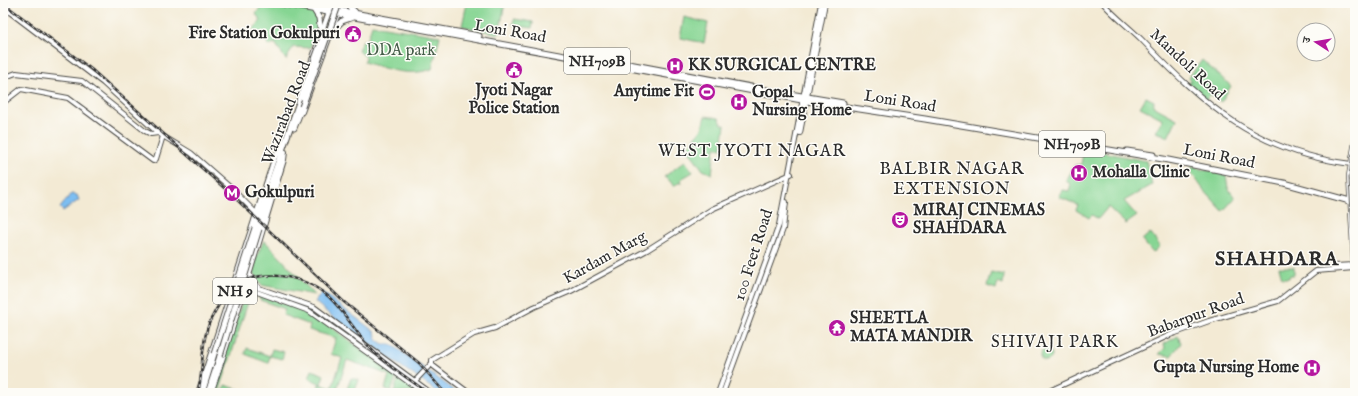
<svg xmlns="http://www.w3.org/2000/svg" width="1358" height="396" font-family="'IM FELL English','Noto Serif Devanagari',serif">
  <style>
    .green { fill: #86d593; stroke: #58805f }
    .water { fill: #7dbef2; stroke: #54748e }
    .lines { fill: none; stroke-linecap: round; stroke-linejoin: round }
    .secondary-casing { stroke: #494844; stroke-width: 6 }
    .primary-casing { stroke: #494844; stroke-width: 6 }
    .highway-casing { stroke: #494844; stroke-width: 7 }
    .secondary { stroke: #fff; stroke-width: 4 }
    .primary { stroke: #fff; stroke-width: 4.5 }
    .highway { stroke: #fff; stroke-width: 5 }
    .rail-casing { stroke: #2b2b2b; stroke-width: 2.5 }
    .rail { stroke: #fdfcf7; stroke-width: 1; stroke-dasharray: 3; stroke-linecap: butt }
    .highway-bridge-casing { stroke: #494844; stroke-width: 7; stroke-linecap: butt }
    .highway-bridge { stroke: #fff; stroke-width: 5 }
    .labels { text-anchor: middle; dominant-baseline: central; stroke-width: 3; stroke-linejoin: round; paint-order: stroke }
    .shield { fill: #fdfcf7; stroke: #6a6a68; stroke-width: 1 }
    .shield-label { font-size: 15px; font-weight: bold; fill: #2b2b2b }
    .street-label { font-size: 16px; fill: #2b2b2b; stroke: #fdfcf7 }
    .poi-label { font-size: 16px; font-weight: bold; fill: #2b2b2b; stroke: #fdfcf7; text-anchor: start }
    .park-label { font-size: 16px; fill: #465e4a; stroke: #fdfcf7 }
    .neighbourhood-label { font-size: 17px; letter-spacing: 1px; fill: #2b2b2b; stroke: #fdfcf7 }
    .district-label { font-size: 20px; font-weight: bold; letter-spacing: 1px; fill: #2b2b2b; stroke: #fdfcf7 }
  </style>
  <rect width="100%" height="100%" fill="#fdfcf7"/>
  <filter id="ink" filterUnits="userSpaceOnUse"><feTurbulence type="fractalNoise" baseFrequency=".025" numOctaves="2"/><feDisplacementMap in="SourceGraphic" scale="8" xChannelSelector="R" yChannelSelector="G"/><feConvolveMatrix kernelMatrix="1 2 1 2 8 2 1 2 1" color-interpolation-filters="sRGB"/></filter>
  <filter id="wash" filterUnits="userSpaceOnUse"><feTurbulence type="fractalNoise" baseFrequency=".012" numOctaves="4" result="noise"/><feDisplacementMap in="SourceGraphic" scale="16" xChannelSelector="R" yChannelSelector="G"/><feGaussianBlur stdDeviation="0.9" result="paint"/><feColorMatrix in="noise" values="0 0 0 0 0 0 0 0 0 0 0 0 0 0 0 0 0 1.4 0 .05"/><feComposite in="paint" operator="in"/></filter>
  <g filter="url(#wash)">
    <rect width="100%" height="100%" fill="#f3ead4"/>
    <path class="green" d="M263 3 313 11C323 32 315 28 310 48L293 47 286 60 275 43 270 46 265 40H260L253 29 261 21 256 14Z
      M467 3H505L499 34 462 26Z
      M684 17 708 23 704 43 680 38Z
      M514 19 533 22 532 28 513 25Z
      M372 25 440 36 432 69C409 77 386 69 364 62L366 57 358 50 363 40 367 41Z
      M1202 60 1231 86 1221 102 1210 94 1206 101 1188 84 1191 81 1189 77Z
      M1146 97 1154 101 1153 106 1177 119 1168 137 1163 135 1162 133 1161 134 1156 132 1163 119 1140 107Z
      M705 116 719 118 722 124 725 125 722 148H715L712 174 703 170 687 148 702 129Z
      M1082 148 1146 161 1152 185 1124 201 1137 216 1126 224 1108 207 1098 219 1092 215 1089 218 1076 210 1078 205 1059 197 1063 190 1069 191 1071 184 1066 181 1075 165H1081L1083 153 1080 152Z
      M685 161 693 172 681 179 682 183H678L674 187 670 181 664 177Z
      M1192 167 1226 175 1228 188 1235 198 1223 211 1203 189 1190 171Z
      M1150 233 1160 246 1153 253 1142 240Z
      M264 240 315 295 261 285 253 273 256 258Z
      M1279 267H1294V275H1290L1289 278H1282Z
      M991 272 1004 275 1003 284 998 282 996 289 987 286Z
      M258 293 313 314 422 393 394 392 398 378H396L391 391 385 389 389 375 347 360 337 390 346 392 351 378 359 380 354 393H317L319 384 332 388 342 358 331 354 336 338 309 330 310 325 283 315 285 309 260 300Z
      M244 297 249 299 219 393H212Z
      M1178 336 1181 343 1171 356 1159 354 1165 348 1164 344Z
      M247 348 270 356 272 349 284 352 282 359 270 356 268 363 245 354Z
      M1040 355a6 6 0 1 1 12 0a6 6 0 1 1-12 0Z
      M312 370 324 375 321 384 309 378Z
      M225 385 251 393H223Z"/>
    <path class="water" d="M71 194 77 195 79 200 63 211 60 208Z
      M322 292 375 332 377 340 383 344H391L458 393H439L341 324 315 302Z"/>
  </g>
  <g filter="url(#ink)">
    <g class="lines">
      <g class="secondary-casing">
        <path id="secondary" d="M1103 3C1114 16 1129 27 1141 39 1204 105 1256 152 1351 164
          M3 7 103 83 158 133 191 153 232 189 257 214
          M307 74 332 3
          M3 78 16 73 82 81 145 131 151 134 158 133
          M3 103 21 89 68 98 153 161 156 159 163 136
          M298 105 300 92
          M302 112 342 3
          M800 133 825 3
          M1335 266 1354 265
          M249 272 252 280 258 287
          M244 283 314 307 431 393
          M243 287 309 311 424 393
          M241 297 255 292
          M415 381 431 364
          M198 393 274 159 283 142
          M211 393C238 316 260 238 284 160L285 152
          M469 393 432 365V360L474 334 495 328 534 307 571 291 647 250 712 209 791 174
          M718 393 779 225 821 3
          M723 393 783 229 786 202
          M1045 393 1170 335 1209 321 1278 301 1316 271 1354 268"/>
      </g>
      <g class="primary-casing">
        <path id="primary" d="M1355 142 1349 176 1355 281"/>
      </g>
      <g class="highway-casing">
        <path id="highway" d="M279 3 807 101 925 119 1163 159 1284 183 1350 201
          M299 3 479 36
          M346 3 355 12
          M314 10 319 18 321 34
          M331 32 342 21 351 18
          M568 53 595 58
          M613 61 772 91
          M784 93 843 103
          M294 128 302 107
          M1127 151 1153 155
          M1355 178V180
          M255 228 298 105
          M259 229 284 152
          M202 393 214 354
          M208 393 220 356"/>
      </g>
      <use href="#secondary" class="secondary"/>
      <use href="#primary" class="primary"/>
      <use href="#highway" class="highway"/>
      <g class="rail-casing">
        <path id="rail" d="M3 3 91 69 232 195 344 302 419 363 445 393
          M198 393C204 369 200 342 211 319 216 309 223 297 231 289 259 266 304 275 329 297 348 315 356 335 375 353 391 368 411 380 428 393"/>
      </g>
      <use href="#rail" class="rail"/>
      <g class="highway-bridge-casing">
        <path id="highway-bridge" d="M301 97 323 37
          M302 107 339 3
          M1355 154 1352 178 1355 229
          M214 354 255 228
          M220 356 259 229"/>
      </g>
      <use href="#highway-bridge" class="highway-bridge"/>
    </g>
  </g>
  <defs>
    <g id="civic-disc" transform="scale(0.9)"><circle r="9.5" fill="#b5179e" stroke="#fdfcf7"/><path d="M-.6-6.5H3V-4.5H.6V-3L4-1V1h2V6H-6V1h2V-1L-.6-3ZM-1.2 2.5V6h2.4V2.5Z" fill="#fff"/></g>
    <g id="hospital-disc" transform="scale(0.9)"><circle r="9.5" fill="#b5179e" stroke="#fdfcf7"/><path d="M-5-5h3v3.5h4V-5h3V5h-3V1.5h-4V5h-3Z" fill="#fff"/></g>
    <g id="stadium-disc" transform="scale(0.9)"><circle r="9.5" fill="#b5179e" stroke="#fdfcf7"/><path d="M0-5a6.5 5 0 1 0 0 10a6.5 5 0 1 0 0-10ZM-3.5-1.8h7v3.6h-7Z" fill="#fff"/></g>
    <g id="metro-disc" transform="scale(0.9)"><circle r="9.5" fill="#b5179e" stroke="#fdfcf7"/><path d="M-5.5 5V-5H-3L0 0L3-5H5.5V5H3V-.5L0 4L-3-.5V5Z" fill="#fff"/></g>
    <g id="theatre-disc" transform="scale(0.9)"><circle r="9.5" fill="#b5179e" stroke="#fdfcf7"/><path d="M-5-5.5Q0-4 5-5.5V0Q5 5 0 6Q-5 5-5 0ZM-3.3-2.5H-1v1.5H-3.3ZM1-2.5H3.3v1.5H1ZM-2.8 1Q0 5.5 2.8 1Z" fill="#fff"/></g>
    <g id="temple-disc" transform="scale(0.9)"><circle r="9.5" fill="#b5179e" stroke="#fdfcf7"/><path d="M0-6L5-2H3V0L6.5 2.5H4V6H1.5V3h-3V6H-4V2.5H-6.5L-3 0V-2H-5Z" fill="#fff"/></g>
  </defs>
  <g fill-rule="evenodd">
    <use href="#civic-disc" x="353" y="34"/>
    <use href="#hospital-disc" x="675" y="66"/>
    <use href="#civic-disc" x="514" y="70"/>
    <use href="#stadium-disc" x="707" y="92"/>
    <use href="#hospital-disc" x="739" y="102"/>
    <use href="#hospital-disc" x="1079" y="173"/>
    <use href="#metro-disc" x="232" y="193"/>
    <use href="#theatre-disc" x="900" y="220"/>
    <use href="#temple-disc" x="837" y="328"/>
    <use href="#hospital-disc" x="1312" y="368"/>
  </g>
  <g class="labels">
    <g class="shield">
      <rect x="564" y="48" width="66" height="26" rx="3"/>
      <rect x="1039" y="131" width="66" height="26" rx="3"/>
      <rect x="213" y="278" width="44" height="26" rx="3"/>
    </g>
    <g class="shield-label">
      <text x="597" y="61">NH709B</text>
      <text x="1072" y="144">NH709B</text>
      <text x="235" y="291">NH 9</text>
    </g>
    <g class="street-label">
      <text transform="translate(510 32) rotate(10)">Loni Road</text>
      <text transform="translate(1187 65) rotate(43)">Mandoli Road</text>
      <text transform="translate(900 102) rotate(9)">Loni Road</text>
      <text transform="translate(287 113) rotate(-69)">Wazirabad Road</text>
      <text transform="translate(1219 157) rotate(11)">Loni Road</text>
      <text transform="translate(754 255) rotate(-72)">100 Feet Road</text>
      <text transform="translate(605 258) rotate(-29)">Kardam Marg</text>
      <text transform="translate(1196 316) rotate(-20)">Babarpur Road</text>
    </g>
    <g class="poi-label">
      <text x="340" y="34" text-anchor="end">Fire Station Gokulpuri</text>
      <text x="688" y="66">KK SURGICAL CENTRE</text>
      <text x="514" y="91" text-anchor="middle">Jyoti Nagar<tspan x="514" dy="18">Police Station</tspan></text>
      <text x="694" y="92" text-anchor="end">Anytime Fit</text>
      <text x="752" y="93">Gopal<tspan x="752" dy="18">Nursing Home</tspan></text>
      <text x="1092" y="173">Mohalla Clinic</text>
      <text x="245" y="193">Gokulpuri</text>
      <text x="913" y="211">MIRAJ CINEMAS<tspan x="913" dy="18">SHAHDARA</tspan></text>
      <text x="850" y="319">SHEETLA<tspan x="850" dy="18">MATA MANDIR</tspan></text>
      <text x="1299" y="368" text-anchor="end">Gupta Nursing Home</text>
    </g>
    <g class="park-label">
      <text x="401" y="51">DDA park</text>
    </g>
    <g class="neighbourhood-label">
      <text x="752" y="151">WEST JYOTI NAGAR</text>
      <text x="952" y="169">BALBIR NAGAR<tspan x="952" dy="20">EXTENSION</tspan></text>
      <text x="1055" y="342">SHIVAJI PARK</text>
    </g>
    <g class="district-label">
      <text x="1277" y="259">SHAHDARA</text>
    </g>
  </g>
  <rect width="1358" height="396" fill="none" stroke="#fdfcf7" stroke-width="16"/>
  <g transform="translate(1316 42) rotate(282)"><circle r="19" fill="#fdfcf7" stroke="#a9a8a5"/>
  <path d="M0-3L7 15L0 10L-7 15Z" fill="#b5179e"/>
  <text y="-6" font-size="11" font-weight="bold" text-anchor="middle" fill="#2b2b2b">उ</text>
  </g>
</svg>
